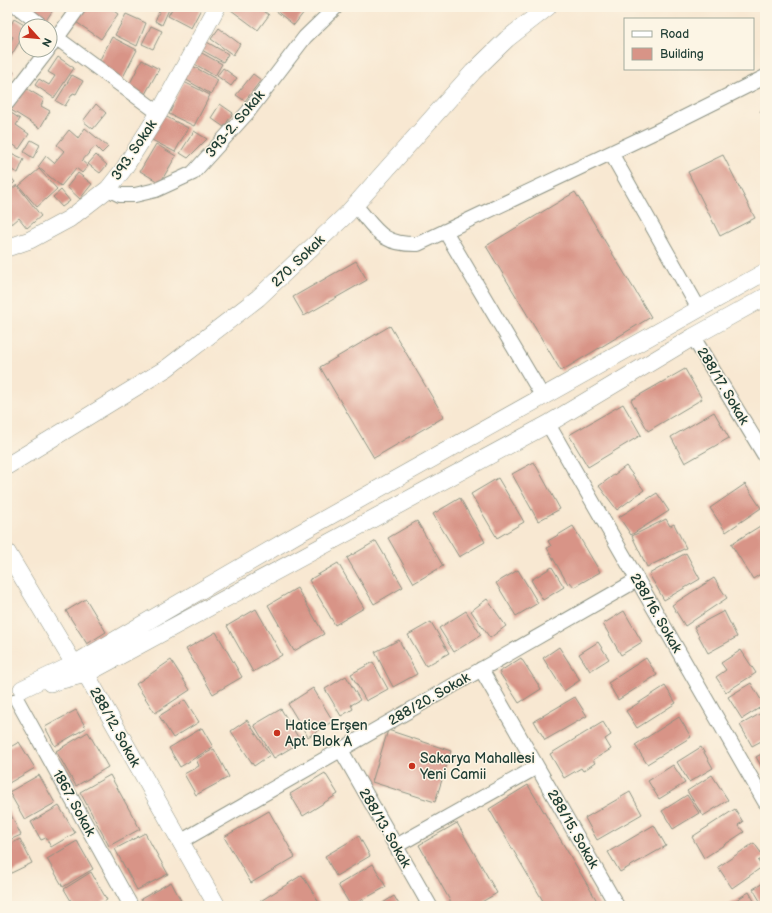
<svg xmlns="http://www.w3.org/2000/svg" width="772" height="913" font-family="'Balsamiq Sans',sans-serif">
  <style>
    .building { fill: #d89487 }
    .lines { fill: none; stroke-linecap: round; stroke-linejoin: round }
    .minor-casing { stroke: #8c9283; stroke-width: 16 }
    .tertiary-casing { stroke: #8c9283; stroke-width: 18 }
    .minor { stroke: #fff; stroke-width: 14 }
    .tertiary { stroke: #fff; stroke-width: 17 }
    .poi-dot { fill: #c8321e; stroke: #fcf5e5; stroke-width: 1.5 }
    .labels { text-anchor: middle; dominant-baseline: central; stroke-width: 3; stroke-linejoin: round; paint-order: stroke }
    .street-label { font-size: 14px; fill: #1f3d34; stroke: #fcf5e5 }
    .poi-label { font-size: 14px; fill: #1f3d34; stroke: #fcf5e5; text-anchor: start }
  </style>
  <rect width="100%" height="100%" fill="#fcf5e5"/>
  <filter id="ink" filterUnits="userSpaceOnUse"><feTurbulence type="fractalNoise" baseFrequency=".025" numOctaves="2"/><feDisplacementMap in="SourceGraphic" scale="8" xChannelSelector="R" yChannelSelector="G"/><feConvolveMatrix kernelMatrix="1 2 1 2 8 2 1 2 1" color-interpolation-filters="sRGB"/></filter>
  <filter id="wash" filterUnits="userSpaceOnUse"><feTurbulence type="fractalNoise" baseFrequency=".012" numOctaves="4" result="noise"/><feDisplacementMap in="SourceGraphic" scale="16" xChannelSelector="R" yChannelSelector="G"/><feGaussianBlur stdDeviation="0.9" result="paint"/><feColorMatrix in="noise" values="0 0 0 0 0 0 0 0 0 0 0 0 0 0 0 0 0 1.4 0 .05"/><feComposite in="paint" operator="in"/></filter>
  <g filter="url(#wash)">
    <rect width="100%" height="100%" fill="#f8e8d2"/>
    <g id="blocks">
      <path class="building" d="M22 7H55L45 22Z
        M82 7H108L118 14 101 39 73 20Z
        M118 7H131L129 11Z
        M161 7H170L162 25 155 21Z
        M173 7H202L191 28 168 16Z
        M227 7H259L269 15 258 30Z
        M271 7H308L294 25Z
        M126 14 146 23 137 46 115 35Z
        M7 17 11 19 7 26Z
        M14 19 26 26V31L8 61 7 48 13 37 7 34V32Z
        M151 26 162 31 153 49 142 44Z
        M219 28 240 44 233 55 211 39Z
        M112 37 137 50 121 81 96 67Z
        M205 41 228 54 223 62 200 49Z
        M200 52 222 64 215 76 193 63Z
        M58 57 74 68 54 98 35 85 39 79 49 85 55 76 48 72Z
        M142 60 159 69 144 96 128 87Z
        M189 64 218 80 211 94 181 77Z
        M7 68 14 72 7 83Z
        M223 68 237 78 231 86 217 76Z
        M253 74 261 80 245 101 236 95Z
        M72 75 83 81 76 94 73 93 65 106 56 101Z
        M184 82 210 95 194 126 169 114Z
        M24 87 44 99 41 106 50 111 40 128 11 110Z
        M96 104 106 113 93 129 83 121Z
        M220 104 233 113 224 127 211 118Z
        M765 109V120L760 111Z
        M7 110 20 119 16 125 29 134 19 149 7 140Z
        M163 115 188 128 175 152 150 139Z
        M85 128 108 147 102 153 95 146 82 161 88 166 82 173 76 168 61 186 38 167 46 156 54 163 64 151 57 145 69 130 78 138Z
        M194 131 207 139 188 158 180 153Z
        M31 140 40 145 33 158 24 152Z
        M156 144 176 156 160 183 140 171Z
        M11 153 24 159 18 173 7 168V161Z
        M96 155 107 165 100 173 88 164Z
        M723 155 755 218 720 236 688 172Z
        M39 169 57 189 37 207 19 186Z
        M7 173 15 182 7 190Z
        M78 173 92 184 80 199 67 187Z
        M17 185 41 216 27 228 19 218 12 224 7 218V193Z
        M61 190 70 201 62 207 53 197Z
        M575 192 651 317 561 371 486 246Z
        M356 261 367 280 304 316 293 297Z
        M390 326 444 417 374 458 320 367Z
        M685 369 702 399 648 431 631 400Z
        M623 404 641 435 588 467 569 435Z
        M714 412 729 438 685 463 671 437Z
        M534 462 560 509 538 521 512 474Z
        M626 466 644 490 617 510 599 486Z
        M498 478 524 522 497 538 471 494Z
        M745 484 761 508 726 532 710 508Z
        M657 493 669 511 631 535 619 517Z
        M460 498 485 542 459 557 433 514Z
        M666 519 670 526 674 524 686 548 647 567 632 536Z
        M417 521 443 566 414 583 388 538Z
        M765 523V571L753 579 731 544Z
        M573 526 600 572 574 587 570 582 568 584 547 548 551 546 548 541Z
        M376 541 403 587 374 604 347 558Z
        M686 553 700 579 664 600 649 574Z
        M338 563 364 608 335 625 309 580Z
        M552 567 564 587 543 600 531 580Z
        M518 570 538 603 516 616 496 583Z
        M714 578 727 598 685 626 672 605Z
        M297 588 324 634 294 651 268 605Z
        M86 599 106 632 87 644 66 611Z
        M487 599 506 626 490 638 471 611Z
        M256 609 282 655 253 672 227 626Z
        M466 611 481 635 454 652 439 628Z
        M624 611 642 642 621 655 603 624Z
        M724 611 737 637 708 653 694 627Z
        M431 622 449 653 426 666 408 635Z
        M216 632 242 677 213 694 186 649Z
        M399 640 417 674 393 687 375 652Z
        M598 642 609 659 590 671 579 654Z
        M559 647 580 680 564 691 543 658Z
        M741 650 756 673 726 692 716 677 726 670 721 663Z
        M521 658 541 689 519 703 499 672Z
        M646 658 657 675 618 700 608 683Z
        M171 660 190 690 155 713 136 684Z
        M373 662 388 689 366 701 351 674Z
        M346 676 360 700 351 705 353 709 341 716 325 689Z
        M751 683 764 705 742 719 728 697Z
        M665 686 676 703 637 728 626 711Z
        M313 688 333 721 308 737 288 704Z
        M575 697 587 716 545 740 534 721Z
        M185 700 199 722 173 738 159 716Z
        M281 709 301 742 274 758 254 725Z
        M76 710 86 728 55 746 45 727Z
        M765 711V739L752 746 740 725Z
        M679 717 691 737 647 764 635 745Z
        M247 720 270 755 254 766 231 731Z
        M603 722 611 735 605 739 611 749 593 760 595 763 583 771 581 768 564 778 550 754Z
        M202 728 213 747 180 767 169 748Z
        M388 730 451 751 435 802 372 782Z
        M88 732 108 767 76 786 56 751Z
        M19 742 35 768 9 783 7 779V749Z
        M701 747 713 768 689 782 677 762Z
        M214 749 229 777 196 795 184 774 199 766 196 759Z
        M765 752V772L756 757Z
        M673 765 685 783 659 799 648 781Z
        M325 773 338 794 303 816 290 794Z
        M39 775 55 803 25 820 9 792Z
        M110 775 140 829 109 846 80 792Z
        M712 775 728 800 703 816 687 791Z
        M528 785 600 906H546L489 809Z
        M630 792 642 814 597 840 585 818Z
        M687 795 699 813 673 829 662 811Z
        M59 806 75 833 51 847 46 838 41 840 31 822Z
        M735 809 743 822 738 825 744 832 704 858 692 837Z
        M9 811 21 835 7 841V812Z
        M269 811 295 857 251 883 224 837Z
        M457 823 497 893 475 906H453L419 845Z
        M654 825 666 846 620 872 608 852Z
        M145 833 168 874 137 890 115 849Z
        M359 836 370 856 336 876 325 856Z
        M20 839 32 863 7 875V846Z
        M77 841 93 869 63 887 47 859Z
        M754 843 764 857 758 861 762 867 732 888 718 867Z
        M373 864 386 887 351 906 338 885Z
        M91 872 107 900 97 906H74L64 889Z
        M302 875 321 906H262L259 902Z
        M171 882 184 906H145L141 899Z
        M765 882V906H763L753 889Z
        M749 892 757 906H731L730 904Z
        M394 896 400 906H378Z"/>
    </g>
  </g>
  <g filter="url(#ink)">
    <use href="#blocks" fill-opacity="0" stroke="#8c9283" stroke-width="1"/>
    <g class="lines">
      <g class="minor-casing">
        <path id="minor" d="M18 7 42 26
          M50 33 159 113
          M51 46 79 7
          M7 103 48 50
          M611 153 699 309
          M108 189 120 195H135L156 190 193 173 248 112 305 37 336 7
          M355 205C377 230 381 245 418 244L657 131 765 77
          M445 231 543 397
          M693 337 765 456
          M548 424 765 802
          M481 669 617 906
          M17 700 131 906
          M341 750 430 906
          M180 842 637 580
          M396 846 537 767"/>
      </g>
      <g class="tertiary-casing">
        <path id="tertiary" d="M7 248 30 240 69 219 108 189 123 170 159 113 217 7
          M7 466 167 368 258 298 347 214 473 72 507 39 548 7
          M7 552 74 664 86 674 217 906
          M50 683 86 674 548 424 693 337 765 297
          M22 689 74 664 296 535 765 272"/>
      </g>
      <use href="#minor" class="minor"/>
      <use href="#tertiary" class="tertiary"/>
    </g>
  </g>
  <g class="poi-dot">
    <circle cx="277" cy="733" r="4"/>
    <circle cx="412" cy="766" r="4"/>
  </g>
  <g class="labels">
    <g class="street-label">
      <text transform="translate(235 124) rotate(-50)">393-2. Sokak</text>
      <text transform="translate(134 150) rotate(-56)">393. Sokak</text>
      <text transform="translate(298 261) rotate(-44)">270. Sokak</text>
      <text transform="translate(723 386) rotate(59)">288/17. Sokak</text>
      <text transform="translate(656 613) rotate(60)">288/16. Sokak</text>
      <text transform="translate(429 699) rotate(-30)">288/20. Sokak</text>
      <text transform="translate(115 727) rotate(61)">288/12. Sokak</text>
      <text transform="translate(74 803) rotate(61)">1867. Sokak</text>
      <text transform="translate(385 828) rotate(60)">288/13. Sokak</text>
      <text transform="translate(573 829) rotate(60)">288/15. Sokak</text>
    </g>
    <g class="poi-label">
      <text x="285" y="725">Hatice Erşen<tspan x="285" dy="16">Apt. Blok A</tspan></text>
      <text x="420" y="758">Sakarya Mahallesi<tspan x="420" dy="16">Yeni Camii</tspan></text>
    </g>
  </g>
  <rect width="772" height="913" fill="none" stroke="#fcf5e5" stroke-width="24"/>
  <rect x="624" y="18" width="130" height="52" fill="#fcf5e5" stroke="#a4ab9e"/>
  <rect x="632" y="31" width="20" height="6" fill="#ffffff" stroke="#a4ab9e"/>
  <text x="660" y="38" font-size="12" fill="#1f3d34">Road</text>
  <rect x="632" y="48" width="20" height="12" fill="#d89487" stroke="#a4ab9e"/>
  <text x="660" y="58" font-size="12" fill="#1f3d34">Building</text>
  <g transform="translate(38 38) rotate(117)"><circle r="19" fill="#fcf5e5" stroke="#a4ab9e"/>
  <path d="M0-3L7 15L0 10L-7 15Z" fill="#c8321e"/>
  <text y="-6" font-size="11" font-weight="bold" text-anchor="middle" fill="#1f3d34">N</text>
  </g>
</svg>
